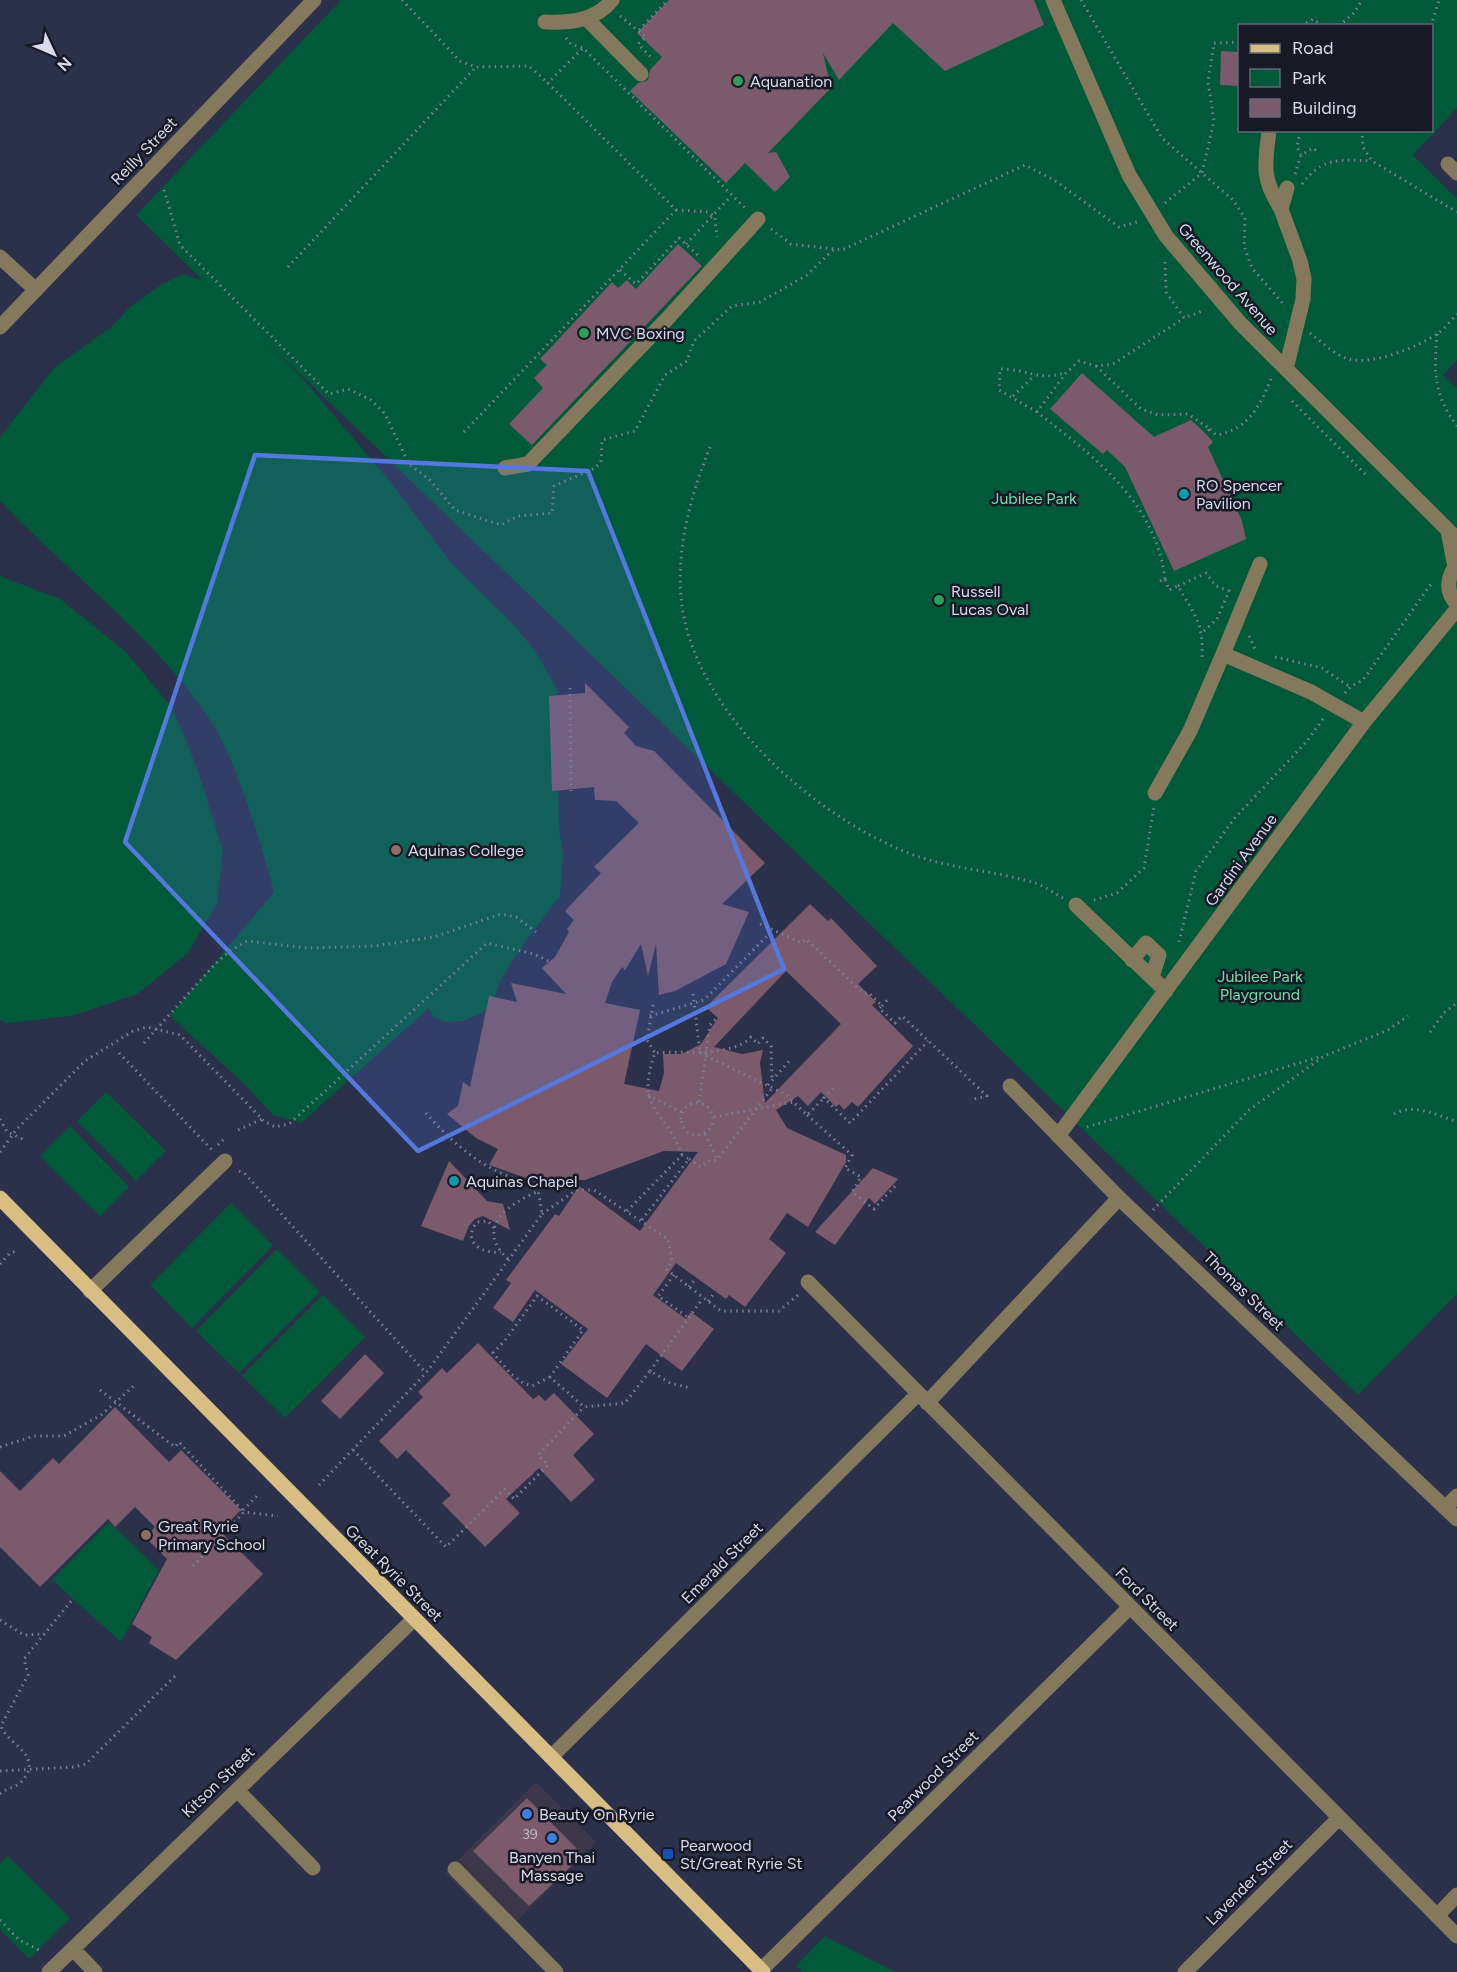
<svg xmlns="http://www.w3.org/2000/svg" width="1457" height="1972" font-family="Figtree,sans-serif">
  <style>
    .commercial { fill: #3c3748 }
    .green { fill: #005a3a; fill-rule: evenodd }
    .building { fill: #7b5b6b; fill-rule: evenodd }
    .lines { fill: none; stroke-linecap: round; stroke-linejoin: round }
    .path { stroke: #7b7f96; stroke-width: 3; stroke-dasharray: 1.5 4.5; stroke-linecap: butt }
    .minor { stroke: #85795d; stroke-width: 15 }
    .major { stroke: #d8be83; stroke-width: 15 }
    .marked { fill: #5578de; fill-opacity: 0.2; stroke: #5578de; stroke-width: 4.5; stroke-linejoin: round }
    .leisure-dot { fill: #2e9e5b; stroke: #171925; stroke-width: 2 }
    .culture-dot { fill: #0f9aa8; stroke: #171925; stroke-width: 2 }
    .education-dot { fill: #8d6e63; stroke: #171925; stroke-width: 2 }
    .shop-dot { fill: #3f7fe0; stroke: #171925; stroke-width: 2 }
    .transit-dot { fill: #1a4fb4; stroke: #171925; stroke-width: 2 }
    .labels { text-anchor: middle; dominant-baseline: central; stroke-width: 5; stroke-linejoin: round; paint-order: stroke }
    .number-label { font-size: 14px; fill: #c0bbcc }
    .poi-label { font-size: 16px; fill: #d7dbed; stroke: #171925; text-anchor: start }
    .street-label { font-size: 16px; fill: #d7dbed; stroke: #171925 }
    .park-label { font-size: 16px; fill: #70dca8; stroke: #171925 }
  </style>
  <rect width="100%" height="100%" fill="#2b304b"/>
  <path class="commercial" d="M536 1782 596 1842 505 1933 445 1873Z"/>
  <path class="green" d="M341 0H1457V108L1413 155 1457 199V360L1443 375 1457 388V1294L1358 1395 267 342 305 381 391 483 451 563 515 626 537 654 557 690 559 827 563 856 560 896 522 946 500 981 493 1003 482 1013 463 1021 445 1022 433 1017 429 1008 301 1123 273 1115 240 1080 170 1016 274 892C260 841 236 756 206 714 149 632 68 572 0 501V437L55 367 110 328 130 307 162 284 184 274 204 281 136 215ZM1240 26H1432V130H1240Z
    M0 576 60 599 126 652 173 709 197 768 223 851 217 903 188 953 137 994 71 1016 7 1023 0 1020Z
    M106 1092 166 1151 136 1181 77 1121Z
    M70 1126 129 1187 100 1216 40 1156Z
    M231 1203 273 1245 192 1328 150 1285Z
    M277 1249 320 1292 239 1373 196 1331Z
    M323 1295 365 1337 285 1418 242 1376Z
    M109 1522 159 1570 121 1642 52 1580Z
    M8 1856 70 1918 29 1959 0 1930V1864Z
    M825 1936 895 1972H802L796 1966Z"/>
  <path class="building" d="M669 0H1034L1044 25 945 71 893 23 839 80 823 53 831 88 768 153 776 152 790 177 775 192 745 163 726 183 630 91 638 83 648 80 650 70 662 57 637 33Z
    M1221 51 1239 52V86L1220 85Z
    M678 244 702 266 532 445 509 424 543 388 534 378 547 365 540 359 612 282 618 288 627 280 636 289Z
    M1082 373 1154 437 1191 420 1205 433 1213 442 1208 447 1242 521 1246 539 1174 571 1125 467 1107 450 1103 454 1050 409Z
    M585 683 629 727 624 733 636 746 654 751 765 863 722 904 749 912 726 964 675 991 659 995 656 944 648 976 641 944 625 970 622 967 612 982 605 1003 640 1010 624 1084 659 1091 664 1073 663 1054H682L701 1044 718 1018 706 1007 810 904 828 921 831 918 877 966 858 984 876 1002 872 1005 913 1046 858 1107 852 1102 844 1110 839 1104 836 1107 821 1092 808 1106 798 1096 776 1110 787 1128 846 1155V1162L808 1227 787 1213 769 1239 786 1253 745 1307 729 1295 726 1299 676 1263 653 1295 686 1319 691 1312 714 1329 682 1371 646 1344 607 1398 561 1364 588 1329 535 1290 513 1322 493 1308 511 1283 506 1280 555 1214 559 1216 579 1186 640 1231 698 1152 664 1151 585 1180 529 1179 489 1165 498 1149 476 1138 447 1114 458 1106 463 1082 470 1087 489 996 517 1002 511 983 566 994 542 968 555 957 569 932 567 929 574 920 565 911 601 873 594 867 639 823 616 801 595 800 594 787 552 791 549 696 585 693ZM786 971 841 1024 765 1103 760 1063 763 1050 742 1054 714 1047Z
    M449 1161 487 1201 503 1204 510 1230 483 1216 475 1219 469 1226 463 1241 421 1226Z
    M873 1168 898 1179 875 1204 869 1198 835 1245 815 1232Z
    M478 1343 533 1399 539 1395 545 1401 554 1393 594 1434 573 1455 595 1480 571 1502 539 1468 506 1499 520 1513 485 1547 442 1503 451 1495 406 1450 397 1459 379 1441 423 1397 418 1392 442 1368 447 1373Z
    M365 1354 384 1373 340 1419 321 1401Z
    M115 1407 169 1462 181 1450 241 1510 220 1531 263 1574 176 1660 149 1643 152 1637 132 1624 167 1559 145 1537 155 1527 135 1507 115 1527 108 1519 40 1587 0 1547V1471L20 1491 53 1458 59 1464Z
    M527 1798 583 1855 529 1906 473 1851Z"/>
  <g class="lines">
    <path class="path" d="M402 0 460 61 476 67 529 66 548 83
      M1081 0 1162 138 1233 200 1245 218 1244 246 1252 268 1285 306
      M620 16 646 37 638 44 651 57 650 59
      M1301 26 1313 19 1322 26
      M1339 26 1354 13 1362 0
      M1431 26 1439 0
      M639 30 668 0
      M566 38 571 44 583 48 745 208
      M1362 130 1363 147 1372 161 1457 212
      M1299 137 1297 147 1301 155
      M1295 174 1301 155 1313 148 1319 153
      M1302 184C1323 156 1341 160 1372 161
      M164 190 180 245 329 394 348 389 371 400 385 414 409 464 430 480 455 510 501 525 518 516 552 513 554 486 595 468 601 462 602 440 635 431 665 375 687 361 694 341 732 306 760 302 807 275 834 249
      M1165 203 1202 173 1214 121 1208 82 1214 43 1240 42
      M676 210 709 212 715 218 717 237
      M771 229 791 244 842 250 1025 165 1054 180 1119 227 1137 222
      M686 244 731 196
      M1165 262 1166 292 1184 318 1205 310
      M288 267 476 67
      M620 270 636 284 679 238 700 257
      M1310 333C1322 342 1334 355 1349 359 1371 366 1418 347 1437 334 1445 329 1451 320 1457 314
      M1437 334C1434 370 1433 395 1457 426
      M1096 366 1141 409 1158 415 1188 414 1210 429 1205 433
      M1013 396 1035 375
      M1292 401 1366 475
      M1037 412 999 390 1000 369C1027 369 1038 381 1064 373
      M1210 429 1216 435C1248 430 1260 406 1271 379
      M464 432 676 210 548 83 583 48
      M710 447C690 497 675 552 682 606 697 713 812 814 906 852 947 869 993 870 1035 883 1044 886 1054 893 1063 898
      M1165 579C1156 502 1093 456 1037 412L1066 373 1079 361 1096 366 1113 364 1184 318
      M1160 581 1165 579 1169 590 1178 586C1194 614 1204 623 1202 658
      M1178 586 1206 573 1216 586 1229 591 1217 619 1202 633
      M1249 636 1255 649
      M1275 657 1322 668 1350 687
      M570 688 571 791
      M1345 693 1350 687 1363 680 1431 584
      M1094 900 1117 893 1144 868 1154 807
      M760 924 802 943 806 939 863 993H869L882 1006 879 1008 895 1023 902 1016 987 1096 970 1100
      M1179 942 1196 871 1234 819 1307 741 1323 719
      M693 994 700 1053 785 1094 807 1115 824 1098
      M653 1005 647 1040 655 1053
      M882 1006 889 998
      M650 1016 704 1000 773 930
      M1430 1032 1445 1012 1457 1003
      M144 1043 216 963 230 951 247 941 307 948 375 946 434 937 501 914 516 917 536 932
      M119 1053 213 1151
      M768 1085 792 1058
      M833 1088 824 1098 850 1123 928 1041
      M648 1095 681 1112
      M699 1102 710 1025 716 1019
      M681 1119a16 16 0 1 1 32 0a16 16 0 1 1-32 0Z
      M1394 1114C1413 1103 1438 1115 1457 1122
      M807 1115 852 1155 845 1168 861 1177 852 1192 874 1209 897 1184
      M714 1117 793 1102
      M0 1119 7 1132 25 1140
      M262 1120 275 1127 289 1124 487 943 534 954 550 962
      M1087 1127 1319 1057
      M705 1134 717 1159
      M218 1145 225 1138
      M0 1152 16 1130 85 1061 133 1031 147 1027 180 1035 262 1119 238 1130
      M682 1155C665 1107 634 1112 655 1053 681 1050 732 1058 751 1037L758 1044 763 1038 771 1046 772 1081
      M689 1159 701 1167 708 1161 717 1160 773 1087
      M239 1171 245 1174 426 1373
      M1153 1210 1249 1110 1324 1056 1388 1030 1408 1016
      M627 1211 682 1155 689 1159 641 1221
      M542 1214 576 1190H594L668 1239 672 1261 667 1270 721 1311H779L799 1294
      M494 1228 488 1221 477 1222C461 1243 483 1254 501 1252
      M508 1259C473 1227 510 1203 539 1191
      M0 1264 10 1253 17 1251
      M674 1275 658 1296 689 1318
      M689 1287 696 1278
      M708 1301 715 1292
      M650 1371 703 1298
      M550 1377 532 1386 523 1383 511 1374 493 1353 506 1339 537 1296 583 1330 550 1377 584 1407 625 1403 650 1371 670 1383 690 1388
      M100 1390 175 1447 179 1442 244 1512
      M0 1447 34 1436H64L101 1415 135 1385
      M353 1450 446 1547 505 1489 514 1499 548 1465 538 1455 584 1407
      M319 1485 426 1373 542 1214 537 1183C491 1178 454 1145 424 1111
      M243 1510 258 1495
      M193 1566 244 1512 278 1516
      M0 1620 24 1635 42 1634
      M0 1771 74 1767 86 1764 175 1676
      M0 1794C6 1788 15 1788 21 1782 46 1755 7 1745 1 1726L28 1675 24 1659 72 1600
      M0 1920 19 1940 41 1951"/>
    <path class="minor" d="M1053 0 1129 175 1166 236 1240 323 1457 539
      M586 18 641 74
      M545 22C569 23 596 21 612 0
      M1269 130C1265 166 1261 177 1281 209
      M1448 164 1457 173
      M0 257 36 290
      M0 327 314 0
      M1286 369 1303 299 1304 279 1300 261 1281 209 1287 188
      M505 468 528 464 668 318 758 219
      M1448 531 1455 567
      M1260 564 1223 654 1311 692 1364 722
      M1457 565C1447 576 1445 592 1457 604
      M1155 793 1190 731 1223 654
      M1076 905 1166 991
      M1132 960 1146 943 1159 955 1152 977
      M1010 1086 1119 1198 1457 1519
      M1058 1136 1364 722 1457 609
      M808 1282 1457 1936
      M90 1291 225 1161
      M927 1403 1119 1198
      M1445 1508 1457 1496
      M551 1757 918 1394
      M237 1790 313 1868
      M455 1869 556 1972
      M1437 1916 1457 1895
      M73 1949 95 1972
      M761 1970 1130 1607
      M49 1972 414 1619
      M1185 1972 1339 1818"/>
    <path class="major" d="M0 1198 763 1972"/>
  </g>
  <path class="marked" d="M255 455 588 471 784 969 418 1151 125 842Z"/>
  <g class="leisure-dot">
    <circle cx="738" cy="81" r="6"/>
    <circle cx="584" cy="333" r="6"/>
    <circle cx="939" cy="600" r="6"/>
  </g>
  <g class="culture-dot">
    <circle cx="1184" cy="494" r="6"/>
    <circle cx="454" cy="1181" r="6"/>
  </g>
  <g class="education-dot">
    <circle cx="396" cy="850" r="6"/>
    <circle cx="146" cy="1535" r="6"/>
  </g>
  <g class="shop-dot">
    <circle cx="527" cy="1814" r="6"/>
    <circle cx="552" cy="1838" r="6"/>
  </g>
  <rect class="transit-dot" x="662" y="1848" width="12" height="12" rx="3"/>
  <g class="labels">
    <g class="number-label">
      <text x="530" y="1834">39</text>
    </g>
    <g class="poi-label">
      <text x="750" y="81">Aquanation</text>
      <text x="596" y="333">MVC Boxing</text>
      <text x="1196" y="485">RO Spencer<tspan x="1196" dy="18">Pavilion</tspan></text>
      <text x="951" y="591">Russell<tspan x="951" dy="18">Lucas Oval</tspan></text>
      <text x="408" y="850">Aquinas College</text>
      <text x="466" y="1181">Aquinas Chapel</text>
      <text x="158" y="1526">Great Ryrie<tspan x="158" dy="18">Primary School</tspan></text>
      <text x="539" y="1814">Beauty On Ryrie</text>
      <text x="680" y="1845">Pearwood<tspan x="680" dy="18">St/Great Ryrie St</tspan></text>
      <text x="552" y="1857" text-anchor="middle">Banyen Thai<tspan x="552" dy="18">Massage</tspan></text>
    </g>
    <g class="street-label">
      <text transform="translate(144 151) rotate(-46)">Reilly Street</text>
      <text transform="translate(1228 279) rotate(49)">Greenwood Avenue</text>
      <text transform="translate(1241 860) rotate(-54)">Gardini Avenue</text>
      <text transform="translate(1244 1291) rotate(44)">Thomas Street</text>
      <text transform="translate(722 1563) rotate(-45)">Emerald Street</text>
      <text transform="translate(394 1573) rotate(45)">Great Ryrie Street</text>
      <text transform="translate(1147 1599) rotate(45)">Ford Street</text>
      <text transform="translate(933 1776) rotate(-45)">Pearwood Street</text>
      <text transform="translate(218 1782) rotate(-44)">Kitson Street</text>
      <text transform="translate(1249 1882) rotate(-45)">Lavender Street</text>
    </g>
    <g class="park-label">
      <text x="1034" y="498">Jubilee Park</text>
      <text x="1260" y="976">Jubilee Park<tspan x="1260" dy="18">Playground</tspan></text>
    </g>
  </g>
  <rect x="1238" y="24" width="195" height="108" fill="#171925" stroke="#646775" stroke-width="1.5"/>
  <rect x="1250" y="44" width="30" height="9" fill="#d8be83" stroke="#646775" stroke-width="1.5"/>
  <text x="1292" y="54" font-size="18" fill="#d7dbed">Road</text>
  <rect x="1250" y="69" width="30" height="18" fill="#005a3a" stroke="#646775" stroke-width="1.5"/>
  <text x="1292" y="84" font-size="18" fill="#d7dbed">Park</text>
  <rect x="1250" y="99" width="30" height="18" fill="#7b5b6b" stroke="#646775" stroke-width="1.5"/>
  <text x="1292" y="114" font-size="18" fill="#d7dbed">Building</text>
  <g transform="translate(54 54) rotate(134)" stroke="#171925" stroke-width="4.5" paint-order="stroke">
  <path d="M0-4.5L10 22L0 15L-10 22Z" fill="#d7dbed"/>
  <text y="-9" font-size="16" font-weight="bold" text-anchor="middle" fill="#d7dbed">N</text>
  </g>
</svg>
